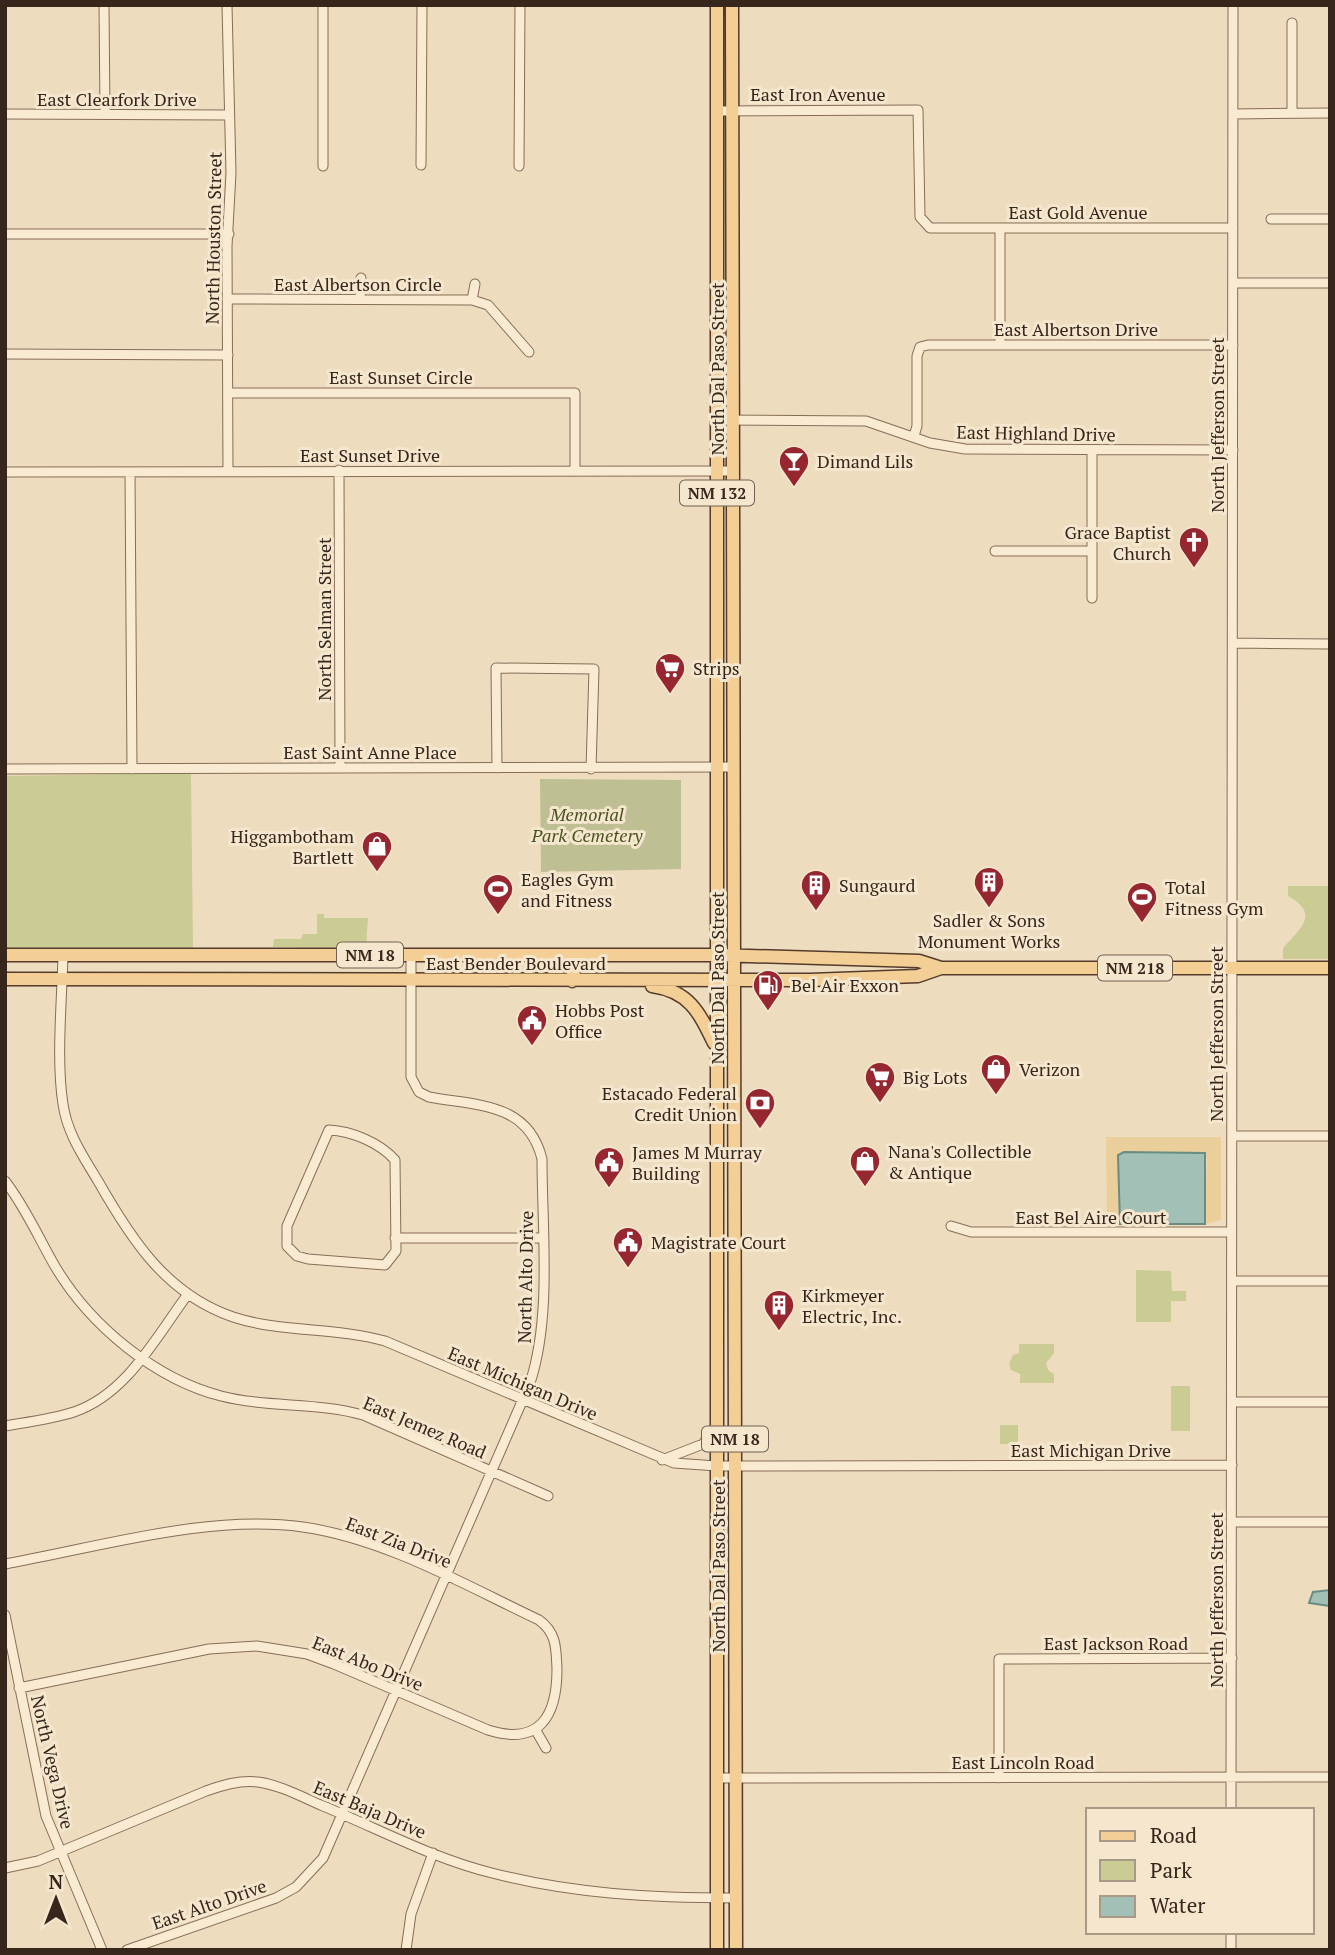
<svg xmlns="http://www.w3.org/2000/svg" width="1335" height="1955" font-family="'PT Serif',serif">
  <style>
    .green { fill: #cacc93 }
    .sand { fill: #ebcf9b }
    .cemetery { fill: #bec093 }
    .water { fill: #a2c0b5; stroke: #698d82; stroke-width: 2 }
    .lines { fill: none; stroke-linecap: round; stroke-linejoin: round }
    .minor-casing { stroke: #876d57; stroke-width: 11 }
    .major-casing { stroke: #543b2c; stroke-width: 15 }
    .minor { stroke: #f9ead2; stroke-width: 9 }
    .major { stroke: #f3ce95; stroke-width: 12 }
    .labels { text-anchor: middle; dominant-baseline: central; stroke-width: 6; stroke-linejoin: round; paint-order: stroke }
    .shield { fill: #f5e7ce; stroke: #6f6051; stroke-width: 2 }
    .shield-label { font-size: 16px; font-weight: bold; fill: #36261c }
    .street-label { font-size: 18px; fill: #36261c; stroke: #f5e7ce }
    .poi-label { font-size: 18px; fill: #36261c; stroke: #f5e7ce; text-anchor: start }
    .park-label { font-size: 18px; font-style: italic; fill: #4a5322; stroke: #f5e7ce }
  </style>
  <rect width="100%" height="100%" fill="#eedcbf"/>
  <path class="green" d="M191 773 193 948H5V776Z
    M1288 886H1330V959H1283V948C1300 929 1321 914 1288 896Z
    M317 914H324V918H368L366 948 273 947 274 939H301L303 934H317Z
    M1136 1270 1171 1271 1172 1291H1186V1301H1171V1322H1136Z
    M1019 1344H1054V1353L1046 1363 1048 1370 1054 1374V1383H1020V1374L1011 1370 1009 1364 1013 1355 1019 1353Z
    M1171 1386H1190V1431H1171Z
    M1000 1425H1018V1444H1000Z"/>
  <path class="sand" d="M1106 1137H1221V1220L1205 1224 1207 1157 1118 1156 1120 1224H1107Z"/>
  <path class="cemetery" d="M540 779 681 780V869L541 872Z"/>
  <path class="water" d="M1124 1152 1205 1153V1224H1120L1118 1155Z
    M1330 1590V1606L1309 1603 1313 1592Z"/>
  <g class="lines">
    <g class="minor-casing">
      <path id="minor" d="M104 5 105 114
        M227 5 231 173 227 246 228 471
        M323 5V166
        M1292 23V113
        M717 111 918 110 920 217 930 228H1233
        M5 114 228 115
        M1233 114 1330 113
        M421 165 422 5
        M519 166 520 5
        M1271 219H1330
        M1000 228V345
        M5 234H229
        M1233 283H1330
        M227 299 472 300 475 284
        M360 299 361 278
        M472 300 488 305 529 352
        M5 354 228 355
        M228 393H575V470
        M717 420 866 421 930 443 965 449 1233 450
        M914 436 917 426V356L920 347 928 345H1233
        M339 470 340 768
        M5 472 734 471
        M130 472 132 769
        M995 551H1092
        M1092 598V450
        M1233 643 1330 644
        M497 768 496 668 594 669 591 769
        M5 769 734 767
        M63 955C62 1000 56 1060 63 1104 67 1133 83 1156 98 1181 131 1239 166 1294 233 1317 282 1333 335 1327 385 1341L674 1463 717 1466 1232 1465
        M329 1130C352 1131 380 1143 395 1160L396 1251 385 1265 308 1259 297 1256 287 1246V1226Z
        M1232 1136H1330
        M5 1181C26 1208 39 1239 56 1268 91 1326 155 1379 221 1396 268 1408 317 1402 363 1415L548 1496
        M951 1226 971 1232H1231
        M395 1238H542
        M1232 1281H1330
        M1232 1402H1330
        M5 1426C28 1422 52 1419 74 1412 127 1394 156 1337 188 1294
        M662 1460 703 1444 716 1426
        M1232 1522H1330
        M5 1564C100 1547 208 1514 303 1527 386 1539 465 1585 539 1620 557 1633 556 1649 557 1669 557 1717 539 1746 488 1730L334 1664 307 1654 257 1646 209 1649 19 1688
        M5 1615 46 1816 102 1950
        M535 1729 546 1748
        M717 1778 1330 1777
        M999 1778V1659L1232 1658
        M1231 1810 1233 5
        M5 1868 38 1861 206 1791C223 1785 239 1780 258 1782 280 1785 302 1797 323 1806 379 1829 434 1859 492 1873 573 1894 652 1898 736 1898
        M1231 1932V1950
        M127 1950 276 1898 296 1887 323 1858 530 1383C552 1316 542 1230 542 1159 528 1102 477 1106 429 1097L419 1092 411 1077V955
        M406 1950 411 1914 433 1853"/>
    </g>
    <g class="major-casing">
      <path id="major" d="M717 5V1950
        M732 5 736 1950
        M5 955H717L919 961 941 968H1330
        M5 979 810 980 918 976 941 968
        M572 981 577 955
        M652 986C689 991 699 1012 714 1043"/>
    </g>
    <use href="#minor" class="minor"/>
    <use href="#major" class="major"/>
  </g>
  <defs>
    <g id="bar-pin" transform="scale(1.575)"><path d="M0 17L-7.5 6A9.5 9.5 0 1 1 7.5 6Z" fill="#962730" stroke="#f5e7ce"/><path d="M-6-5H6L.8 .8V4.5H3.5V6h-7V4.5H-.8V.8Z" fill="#fff"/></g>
    <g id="church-pin" transform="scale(1.575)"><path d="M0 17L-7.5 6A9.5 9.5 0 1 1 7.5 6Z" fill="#962730" stroke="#f5e7ce"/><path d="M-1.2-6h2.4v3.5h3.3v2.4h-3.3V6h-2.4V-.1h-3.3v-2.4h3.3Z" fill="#fff"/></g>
    <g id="supermarket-pin" transform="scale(1.575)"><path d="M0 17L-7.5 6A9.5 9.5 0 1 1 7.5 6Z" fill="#962730" stroke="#f5e7ce"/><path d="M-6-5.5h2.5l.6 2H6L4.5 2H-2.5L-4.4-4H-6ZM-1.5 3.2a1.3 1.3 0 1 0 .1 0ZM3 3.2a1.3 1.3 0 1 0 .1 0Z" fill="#fff"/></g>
    <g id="shop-pin" transform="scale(1.575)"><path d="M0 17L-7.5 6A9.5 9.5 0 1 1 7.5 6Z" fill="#962730" stroke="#f5e7ce"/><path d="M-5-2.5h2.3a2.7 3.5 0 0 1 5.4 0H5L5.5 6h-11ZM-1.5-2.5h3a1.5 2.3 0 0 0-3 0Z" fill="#fff"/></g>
    <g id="building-pin" transform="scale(1.575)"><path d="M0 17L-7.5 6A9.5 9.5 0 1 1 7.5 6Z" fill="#962730" stroke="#f5e7ce"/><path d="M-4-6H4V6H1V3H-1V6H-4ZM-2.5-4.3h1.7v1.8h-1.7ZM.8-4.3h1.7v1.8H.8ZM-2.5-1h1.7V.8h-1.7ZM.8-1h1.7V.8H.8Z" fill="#fff"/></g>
    <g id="stadium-pin" transform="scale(1.575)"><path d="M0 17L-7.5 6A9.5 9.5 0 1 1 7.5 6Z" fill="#962730" stroke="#f5e7ce"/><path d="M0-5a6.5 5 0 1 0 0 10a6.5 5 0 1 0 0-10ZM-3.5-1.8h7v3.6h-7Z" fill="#fff"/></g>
    <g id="fuel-pin" transform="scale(1.575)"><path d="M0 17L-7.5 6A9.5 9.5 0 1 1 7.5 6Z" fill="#962730" stroke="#f5e7ce"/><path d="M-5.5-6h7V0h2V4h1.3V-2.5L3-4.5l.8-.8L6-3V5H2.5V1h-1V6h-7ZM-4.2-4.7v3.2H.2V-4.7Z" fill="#fff"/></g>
    <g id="civic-pin" transform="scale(1.575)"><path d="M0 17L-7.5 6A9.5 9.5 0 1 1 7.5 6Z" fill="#962730" stroke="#f5e7ce"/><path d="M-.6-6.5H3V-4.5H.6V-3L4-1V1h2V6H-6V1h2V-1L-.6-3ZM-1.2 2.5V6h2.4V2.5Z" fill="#fff"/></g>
    <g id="bank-pin" transform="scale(1.575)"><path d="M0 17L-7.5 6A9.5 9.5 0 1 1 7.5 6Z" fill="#962730" stroke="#f5e7ce"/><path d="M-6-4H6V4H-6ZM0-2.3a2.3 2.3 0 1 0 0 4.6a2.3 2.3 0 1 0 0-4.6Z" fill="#fff"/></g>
  </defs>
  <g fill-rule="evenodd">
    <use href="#bar-pin" x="794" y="461"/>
    <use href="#church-pin" x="1194" y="542"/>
    <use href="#supermarket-pin" x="670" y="668"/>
    <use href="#shop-pin" x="377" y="846"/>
    <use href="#building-pin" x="989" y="882"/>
    <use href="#building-pin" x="816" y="885"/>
    <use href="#stadium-pin" x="498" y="889"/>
    <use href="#stadium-pin" x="1142" y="897"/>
    <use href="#fuel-pin" x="768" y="985"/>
    <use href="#civic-pin" x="532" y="1020"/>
    <use href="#shop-pin" x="996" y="1069"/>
    <use href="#supermarket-pin" x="880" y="1077"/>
    <use href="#bank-pin" x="760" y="1103"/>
    <use href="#shop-pin" x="865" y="1161"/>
    <use href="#civic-pin" x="609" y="1162"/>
    <use href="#civic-pin" x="628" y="1242"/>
    <use href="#building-pin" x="779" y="1305"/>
  </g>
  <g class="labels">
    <g class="shield">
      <rect x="680" y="480.5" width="74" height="25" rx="5"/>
      <rect x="337" y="942.5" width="66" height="25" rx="5"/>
      <rect x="1098" y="955.5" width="74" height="25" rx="5"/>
      <rect x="702" y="1426.5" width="66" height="25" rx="5"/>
    </g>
    <g class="shield-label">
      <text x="717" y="493">NM 132</text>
      <text x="370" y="955">NM 18</text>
      <text x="1135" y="968">NM 218</text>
      <text x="735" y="1439">NM 18</text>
    </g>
    <g class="street-label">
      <text x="818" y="94">East Iron Avenue</text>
      <text x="117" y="99">East Clearfork Drive</text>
      <text x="1078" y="212">East Gold Avenue</text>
      <text transform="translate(213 238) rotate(-89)">North Houston Street</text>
      <text x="358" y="284">East Albertson Circle</text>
      <text x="1076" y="329">East Albertson Drive</text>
      <text transform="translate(717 369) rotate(-90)">North Dal Paso Street</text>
      <text x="401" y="377">East Sunset Circle</text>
      <text transform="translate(1217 425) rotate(-90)">North Jefferson Street</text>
      <text transform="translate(1036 433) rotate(1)">East Highland Drive</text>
      <text x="370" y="455">East Sunset Drive</text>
      <text transform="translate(324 619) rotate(-90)">North Selman Street</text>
      <text x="370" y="752">East Saint Anne Place</text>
      <text x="516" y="963">East Bender Boulevard</text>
      <text transform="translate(717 978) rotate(-90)">North Dal Paso Street</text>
      <text transform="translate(1216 1034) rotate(-90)">North Jefferson Street</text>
      <text x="1091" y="1217">East Bel Aire Court</text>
      <text transform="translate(525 1277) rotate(-89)">North Alto Drive</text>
      <text transform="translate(523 1383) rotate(23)">East Michigan Drive</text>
      <text transform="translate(425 1427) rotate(23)">East Jemez Road</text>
      <text x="1091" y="1450">East Michigan Drive</text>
      <text transform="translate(399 1542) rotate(21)">East Zia Drive</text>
      <text transform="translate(718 1566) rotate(-90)">North Dal Paso Street</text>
      <text transform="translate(1216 1600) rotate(-90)">North Jefferson Street</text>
      <text x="1116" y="1643">East Jackson Road</text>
      <text transform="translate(368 1663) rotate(22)">East Abo Drive</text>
      <text transform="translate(53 1762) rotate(77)">North Vega Drive</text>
      <text x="1023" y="1762">East Lincoln Road</text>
      <text transform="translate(370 1809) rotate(23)">East Baja Drive</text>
      <text transform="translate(209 1904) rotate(-19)">East Alto Drive</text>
    </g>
    <g class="poi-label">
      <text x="817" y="461">Dimand Lils</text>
      <text x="1171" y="532" text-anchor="end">Grace Baptist<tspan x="1171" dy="21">Church</tspan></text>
      <text x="693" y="668">Strips</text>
      <text x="354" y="836" text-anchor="end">Higgambotham<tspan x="354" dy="21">Bartlett</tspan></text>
      <text x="521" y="879">Eagles Gym<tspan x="521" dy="21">and Fitness</tspan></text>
      <text x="839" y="885">Sungaurd</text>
      <text x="1165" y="887">Total<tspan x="1165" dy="21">Fitness Gym</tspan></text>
      <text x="989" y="920" text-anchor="middle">Sadler &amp; Sons<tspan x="989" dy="21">Monument Works</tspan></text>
      <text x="791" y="985">Bel Air Exxon</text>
      <text x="555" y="1010">Hobbs Post<tspan x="555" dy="21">Office</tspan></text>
      <text x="1019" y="1069">Verizon</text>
      <text x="903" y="1077">Big Lots</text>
      <text x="737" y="1093" text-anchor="end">Estacado Federal<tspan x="737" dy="21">Credit Union</tspan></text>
      <text x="888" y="1151">Nana's Collectible<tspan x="888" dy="21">&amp; Antique</tspan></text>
      <text x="632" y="1152">James M Murray<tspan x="632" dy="21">Building</tspan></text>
      <text x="651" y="1242">Magistrate Court</text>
      <text x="802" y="1295">Kirkmeyer<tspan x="802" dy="21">Electric, Inc.</tspan></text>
    </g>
    <g class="park-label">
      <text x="587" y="814">Memorial<tspan x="587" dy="21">Park Cemetery</tspan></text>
    </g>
  </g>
  <rect width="1335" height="1955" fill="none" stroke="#36261c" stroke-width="14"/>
  <rect x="1086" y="1808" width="228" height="126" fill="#f5e7ce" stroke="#a99a87" stroke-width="2"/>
  <rect x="1100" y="1831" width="35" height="10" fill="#f3ce95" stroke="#a99a87" stroke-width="2"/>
  <text x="1150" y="1843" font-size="21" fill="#36261c">Road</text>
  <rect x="1100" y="1860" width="35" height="21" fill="#cacc93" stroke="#a99a87" stroke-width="2"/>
  <text x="1150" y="1878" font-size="21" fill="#36261c">Park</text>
  <rect x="1100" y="1896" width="35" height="21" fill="#a2c0b5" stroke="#a99a87" stroke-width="2"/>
  <text x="1150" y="1913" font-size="21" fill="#36261c">Water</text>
  <g transform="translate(56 1899)" stroke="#f5e7ce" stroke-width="5" paint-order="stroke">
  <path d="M0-5L12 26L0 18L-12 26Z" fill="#36261c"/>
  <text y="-10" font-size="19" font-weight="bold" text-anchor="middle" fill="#36261c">N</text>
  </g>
</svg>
